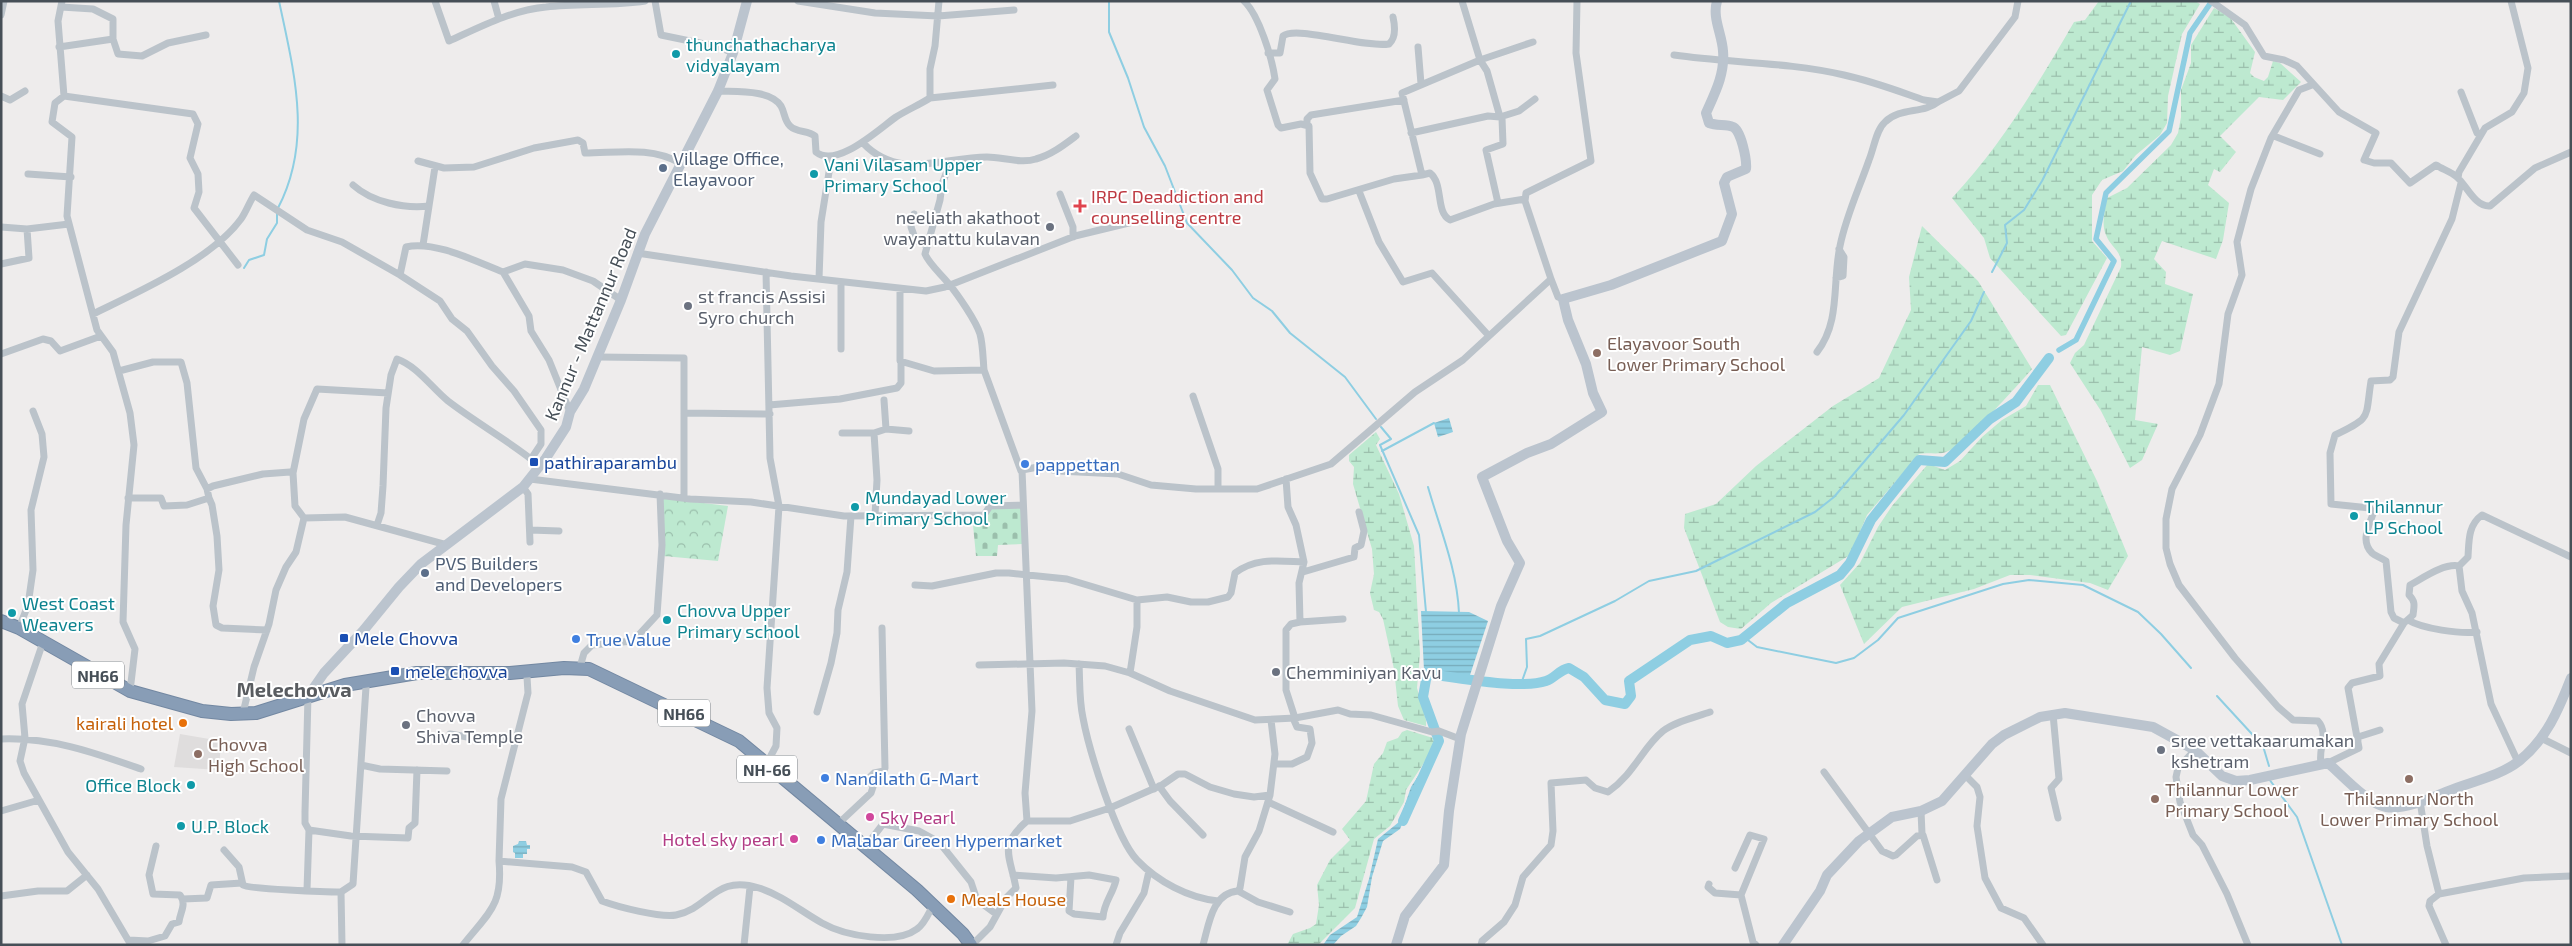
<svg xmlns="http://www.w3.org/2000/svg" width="2572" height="946" font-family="'Exo 2',sans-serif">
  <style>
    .education { fill: #dfdddd }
    .wetland { fill: url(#wetland-marsh) }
    .cemetery { fill: url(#cemetery-stones) }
    .park { fill: url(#park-crowns) }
    .water { fill: url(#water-rules) }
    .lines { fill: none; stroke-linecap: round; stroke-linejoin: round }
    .stream { stroke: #8ecee2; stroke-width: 2 }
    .canal { stroke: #8ecee2; stroke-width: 5.5 }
    .river { stroke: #8ecee2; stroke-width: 10 }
    .highway-casing { stroke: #7388a2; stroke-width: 14 }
    .street { stroke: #bbc3ca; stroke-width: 7 }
    .secondary { stroke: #bbc4ce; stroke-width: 10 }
    .highway { stroke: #889db6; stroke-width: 12 }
    .culture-dot { fill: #0f9aa8; stroke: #fff; stroke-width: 2 }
    .service-dot { fill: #5c6f8a; stroke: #fff; stroke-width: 2 }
    .health-dot { fill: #e0444e; stroke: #fff; stroke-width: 2 }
    .worship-dot { fill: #6b7280; stroke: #fff; stroke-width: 2 }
    .education-dot { fill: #8d6e63; stroke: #fff; stroke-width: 2 }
    .transit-dot { fill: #1a4fb4; stroke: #fff; stroke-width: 2 }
    .shop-dot { fill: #3f7fe0; stroke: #fff; stroke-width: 2 }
    .food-dot { fill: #e8710a; stroke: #fff; stroke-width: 2 }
    .hotel-dot { fill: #d1479c; stroke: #fff; stroke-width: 2 }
    .labels { text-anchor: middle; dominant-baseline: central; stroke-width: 4; stroke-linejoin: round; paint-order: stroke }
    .shield { fill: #fff; stroke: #7e8489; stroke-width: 1 }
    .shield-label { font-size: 16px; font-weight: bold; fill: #464f57 }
    .culture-label { font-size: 18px; fill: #0d838f; stroke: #fff; text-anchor: start }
    .service-label { font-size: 18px; fill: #4e5e75; stroke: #fff; text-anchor: start }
    .health-label { font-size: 18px; fill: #be3a42; stroke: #fff; text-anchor: start }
    .worship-label { font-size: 18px; fill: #5b616d; stroke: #fff; text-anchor: start }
    .street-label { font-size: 18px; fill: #464f57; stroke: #fff }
    .education-label { font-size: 18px; fill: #785e54; stroke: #fff; text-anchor: start }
    .transit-label { font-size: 18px; fill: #164399; stroke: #fff; text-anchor: start }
    .shop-label { font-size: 18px; fill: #366cbe; stroke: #fff; text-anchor: start }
    .food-label { font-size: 18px; fill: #c56008; stroke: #fff; text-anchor: end }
    .hotel-label { font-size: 18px; fill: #b23c85; stroke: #fff; text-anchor: start }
    .quarter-label { font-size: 20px; font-weight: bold; fill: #595c60; stroke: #fff }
  </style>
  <defs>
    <pattern id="wetland-marsh" width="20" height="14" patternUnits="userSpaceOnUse" patternTransform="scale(1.25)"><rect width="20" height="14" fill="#bde9d0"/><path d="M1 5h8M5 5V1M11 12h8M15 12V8" fill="none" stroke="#9bbfac"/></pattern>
    <pattern id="cemetery-stones" width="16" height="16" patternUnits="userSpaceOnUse" patternTransform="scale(1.25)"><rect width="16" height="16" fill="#bde9d0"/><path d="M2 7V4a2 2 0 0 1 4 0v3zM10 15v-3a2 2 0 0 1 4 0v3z" fill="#9bbfac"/></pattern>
    <pattern id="park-crowns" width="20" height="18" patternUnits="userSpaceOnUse" patternTransform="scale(1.25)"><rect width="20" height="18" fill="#bde9d0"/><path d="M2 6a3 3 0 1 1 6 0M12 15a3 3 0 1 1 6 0" fill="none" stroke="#9bbfac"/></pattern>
    <pattern id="water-rules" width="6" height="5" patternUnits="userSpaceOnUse" patternTransform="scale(1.25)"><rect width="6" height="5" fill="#8ecee2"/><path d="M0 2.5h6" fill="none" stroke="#76aaba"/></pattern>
  </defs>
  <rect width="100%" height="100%" fill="#eeecec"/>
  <path class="education" d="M180 734 221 741 219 770 174 767Z"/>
  <path class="wetland" d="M2099 1H2195L2200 4 2182 34 2168 96 2167 123 2160 135 2136 155 2123 171 2102 180 2092 195V241L2107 258 2066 335 2061 336 1990 258 1984 238 1952 198C2001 146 2038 84 2074 22L2085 20Z
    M2214 8 2229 16 2255 52 2250 73 2254 77 2264 81 2268 77 2273 61 2280 63 2301 82 2283 100 2259 97 2220 136 2236 152 2220 172 2214 169 2208 185 2229 203 2223 240 2216 259 2162 241 2154 259 2166 272 2165 284 2193 294 2180 351 2170 355 2142 347 2135 420 2158 424 2142 460 2130 468 2101 411 2070 363 2075 353 2084 345 2121 267C2123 251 2111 248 2106 235 2101 224 2105 209 2107 198L2127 188 2171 145 2178 133 2181 117V90L2191 63V45Z
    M1922 226 1978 281 2032 369C2018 385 1963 447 1946 452 1938 455 1927 452 1919 454L1867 515 1850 555 1771 603 1741 629 1728 627 1720 622 1684 528 1685 514 1716 504 1756 466 1833 406 1879 378 1911 310 1909 277Z
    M2038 385H2050L2097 481 2128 556 2108 590 2090 583 2030 575H2010L1974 589 1902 607 1864 644 1840 585 1860 563 1878 527 1892 506 1928 464 1945 470 1960 461 1982 437 2002 420 2026 406Z
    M1376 432 1380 439 1376 445 1399 494 1414 546 1420 654 1417 688 1426 720V726L1404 720 1398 706 1394 669 1383 619 1379 612 1374 610 1370 593 1374 574 1372 549 1353 484 1354 467 1349 461V455Z
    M1407 730 1433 738 1435 746 1406 790 1404 802 1390 826 1374 839 1355 908 1318 945H1287L1293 934 1310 928 1316 924 1319 905 1317 885 1330 860 1350 840 1342 829 1366 801 1374 764 1383 753 1387 742 1398 738 1402 732Z"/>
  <path class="cemetery" d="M1022 508 1023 544 998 545 997 556H976L973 525 978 519 988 517 989 509Z"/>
  <path class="park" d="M663 498 728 506 718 561 663 556Z"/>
  <path class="water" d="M1449 418 1453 432 1438 437 1434 423Z
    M1421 611 1469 612 1488 621 1469 678 1424 670Z
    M1418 776 1427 777 1420 784 1400 829 1383 841 1372 877 1367 907 1361 918 1356 926 1341 936 1333 945H1323L1330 935 1357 917 1369 879 1378 839 1399 822 1411 787Z
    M519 841H526L527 845H530V849H527V854H523V858H515V853L513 852V846L518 844Z"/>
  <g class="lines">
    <path class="stream" d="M1109 1V32L1128 78 1144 127 1165 166 1187 223 1232 270 1253 298 1272 311 1290 333 1345 377 1376 419
      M278 208C313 141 294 72 279 1
      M244 268 249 260 264 255 267 239 277 223V213
      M1992 272 2007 243 2005 225 2024 210 2042 181 2131 1
      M1381 427 1391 439 1380 445 1419 535 1426 612
      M1382 451 1434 423
      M1428 487C1440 529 1457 569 1459 613
      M1744 637 1757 647 1836 663 1854 658 1878 640 1898 618 2003 584 2029 580 2083 585 2138 612 2161 634 2191 668
      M1521 684 1527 667 1526 639 1540 636 1615 601 1649 581 1696 571 1815 512 1834 497 1904 415 1971 321 1984 292
      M2217 696 2263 746 2269 766
      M2269 779 2297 817 2342 945"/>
    <path class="canal" d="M2059 350 2076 340 2114 261 2096 239 2106 193 2169 131 2190 33 2212 1"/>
    <path class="river" d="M1403 821 1439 741 1423 697 1427 674C1457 677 1520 690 1546 681 1555 678 1559 670 1569 668L1584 677 1605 700 1625 704 1631 696 1629 681 1690 640 1711 636 1727 643 1741 640 1787 603 1840 575 1850 563 1871 520 1919 460 1945 462 1990 419 2016 402 2049 358"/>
    <g class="highway-casing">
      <path id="highway" d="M1 621 19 628 130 691 202 711 231 714 256 713 345 685 417 673H510L564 668 589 669 739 741 917 890 963 934 971 945"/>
    </g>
    <path class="street" d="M62 1 58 21 64 96 193 114 198 124 190 158 198 174 199 192 194 208 238 265
      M435 1 449 41C480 27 512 10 546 7 579 3 612 6 645 1
      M494 1 499 19
      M655 1 661 35 719 47 733 53
      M798 1 875 13 938 16 1014 10
      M939 1 935 46 930 69V98L1053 85
      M1244 1C1259 15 1272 58 1275 79L1267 90 1278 125 1281 128 1301 124 1309 126 1310 173 1322 199H1327L1394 179 1422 175 1402 93 1480 60 1462 1
      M2211 1 2245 25 2264 56 2284 60 2297 66 2339 112 2376 133 2364 160 2374 163H2391L2410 183 2436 165C2442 169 2451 172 2457 177 2467 186 2475 207 2490 206L2535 168 2571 152
      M61 7 93 9 113 19V39
      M1 15 4 1
      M1533 42 1480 60 1487 71 1500 117 1519 111 1535 99
      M59 47 113 39 118 54 142 56 168 43 206 35
      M1418 47 1421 84
      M1268 53H1280L1283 36C1296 25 1364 48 1389 44 1396 38 1395 26 1393 17
      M1674 55C1730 63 1788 62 1844 75 1872 81 1898 91 1924 100L1938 102 1959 91 2015 17 2018 1
      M2312 85 2299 90 2271 138 2251 189 2237 242 2242 275 2228 314 2219 384 2200 435 2172 489 2166 519V548L2170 564 2179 585 2235 658 2278 707 2293 720 2318 721C2329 733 2318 749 2321 763
      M718 91C735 92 770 89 781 106 785 113 784 120 790 126 797 133 808 130 815 136L816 152C837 169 880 128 896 117 907 110 919 105 930 98
      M2461 92 2477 133
      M1 96 10 100 25 91
      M64 96 55 103 52 122 72 137 67 216 97 330 113 352 130 413 134 445 126 525 123 622 135 649 130 691
      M1307 124V119L1311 115 1404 100
      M1411 133 1488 116 1500 117
      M2274 136 2320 154
      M863 143C899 181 943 157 987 157 1002 157 1021 164 1036 159 1051 155 1064 145 1076 136
      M418 161 444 168 474 167 534 148 578 140 583 143 585 153C616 153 651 146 680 163
      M951 161 942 184 940 200 925 254C929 264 942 275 949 284 958 295 976 321 980 334 983 345 983 359 984 370
      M28 174 71 177
      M1422 175 1430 173C1444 184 1435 212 1450 220L1494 204 1525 199
      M2458 178 2459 172 2485 128 2512 112 2524 93 2528 68 2511 1
      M353 185C372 202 404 209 429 206L435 167
      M1359 191 1379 242 1403 282 1432 273 1489 336
      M1060 194 1073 227V237
      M1498 203 1486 150 1503 144 1502 118
      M914 214 911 227 916 241 926 245
      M1 227 27 229 69 224
      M423 245 429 206
      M637 253 791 276 926 291 945 287 1075 236 1141 220
      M1 264 29 258 27 229
      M503 272 529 316 531 331 549 360 570 412
      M766 272 770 458 779 506 767 688 769 713 777 728 776 746 767 763
      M400 275 440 301 452 319 467 331 492 366 514 391 541 430V444L531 459
      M1836 278 1843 276 1844 257 1839 249
      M819 279 821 222 830 166 828 156
      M1551 279 1558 297 1563 299
      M900 289V361L934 371 984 370 1021 471
      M93 314C138 292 211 260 241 219 246 212 249 203 254 195L307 230 342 242 400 275 406 247C434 240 477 262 503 272L525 264 563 270 593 281 621 300
      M841 349V282
      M1817 352C1841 321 1832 283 1840 246 1846 216 1859 189 1869 160 1874 148 1876 130 1885 122 1900 107 1923 114 1938 102
      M1 354 43 339 51 341 60 351 101 336
      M597 357 684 358V498
      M119 371 153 362H181L187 383 196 468 207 489
      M1193 396 1218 469V489
      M769 405 840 399 897 388 901 383V363
      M684 413 770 414
      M886 429 909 431
      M842 433H874
      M293 473 304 419 317 389 388 393
      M530 479 690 499 751 502 844 516 984 515 990 506 1023 505
      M523 487 528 494 530 542
      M128 498H161L164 506 187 505 209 498 207 489 213 486 263 474 290 472 293 473 295 506 304 518
      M209 498 212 505 217 536 219 570 213 606 216 625 222 628 267 630
      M875 515 877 480 874 433 886 429 884 400
      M377 525 381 513 383 486 386 408 391 375 397 359C417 366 432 388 448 401 478 424 511 442 540 466
      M530 530 559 531
      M2459 566 2468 557C2469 541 2468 525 2482 515L2571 557
      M1303 572 1354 557 1355 548 1361 545 1364 531 1359 512
      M915 585 932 586 996 573H1009L1067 579 1137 600 1167 597 1191 602H1208L1228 597 1231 593 1235 573C1256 557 1279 561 1304 562
      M2408 620C2423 629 2460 634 2477 632
      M1300 622 1343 619
      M2404 623 2413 615C2414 606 2416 602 2409 595L2410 585C2423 578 2444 563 2459 566L2462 591 2472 613 2491 704 2518 762
      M19 628 28 605 33 570 31 510 44 457 42 434 33 411
      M41 648 22 704 25 738 20 761 24 773 68 852 98 889 131 945
      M1079 664C1080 682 1079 700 1083 718 1089 750 1116 838 1137 860 1158 882 1189 898 1218 901
      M979 665 1064 663 1105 666 1130 673 1170 691 1255 720 1295 718 1286 690V630L1291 624 1300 622 1299 583 1304 562 1296 525 1288 507 1286 479
      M580 667 584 653 592 645 633 641 657 615 662 545 660 494
      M1130 673 1137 627V600
      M527 677 528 693 501 799 499 861 572 867 586 872 602 901C618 907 661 918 676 915 710 908 715 874 759 888 782 895 802 912 822 923 845 936 896 945 917 929 923 925 927 917 930 911
      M308 696 305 812V823L309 830 351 836 408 838 409 828 415 823 417 770
      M817 712 831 663 837 633 838 610 847 572 851 516
      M243 713 254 667 269 624 276 590 286 567 296 552 304 518 345 517 447 545
      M2053 714 2059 779 2051 788 2058 818
      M1295 718 1338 710 1350 714 1371 715 1432 732 1439 731 1460 739
      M1129 729 1154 789
      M450 734 473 738H515
      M2541 738 2571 753
      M1 739C51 737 95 753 141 769
      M2358 740V737L2380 730
      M2195 750 2178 768 2176 777 2180 802 2193 835 2202 845 2227 894 2248 945
      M2328 763 2359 748 2348 688 2352 683 2380 676 2379 664 2404 623 2394 618 2391 612 2386 561C2382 558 2375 556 2372 553 2360 541 2369 526 2373 514L2370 508 2331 504 2330 453 2335 435C2372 417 2365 420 2371 381L2390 380 2393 377 2399 332 2452 219 2461 183
      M1274 764H1292L1307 757 1312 743 1310 729 1297 727 1293 718
      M361 765 380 769 447 771
      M1824 772 1882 851 1893 856 1896 855 1917 836 1923 835 1937 880
      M1966 776 1977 787 1980 797 1977 826 1985 878 2001 908 2024 918 2043 945
      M1159 786 1170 801 1203 835
      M2420 801 2427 846 2439 894
      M1268 802 1333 832
      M1 811 39 800
      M1921 811 1922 834
      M1027 821H1070L1110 808 1162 785 1178 774H1185L1210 787 1234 794 1254 797 1270 795
      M839 823 871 793 873 787 868 779 874 773 884 771 885 768 882 628
      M866 846 883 824 919 831 939 842 971 882 977 900 996 914
      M224 850 239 867 243 885C248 889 328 892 341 892
      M1735 868 1750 835 1764 839 1741 895 1753 942 1756 945
      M1013 875 1056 878 1089 875 1116 880C1113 894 1104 902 1103 917L1074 914 1069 911 1071 877
      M1709 884 1708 887 1715 893 1741 895
      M307 890 309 830
      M1238 891 1258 902 1290 912
      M1 896 38 891H67L87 875
      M183 899 207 898 211 885 242 883
      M129 940 148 941 165 936 172 924 179 922C180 912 187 905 180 895L153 894 149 875 156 846
      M342 945 341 892 353 884 366 687
      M463 945C489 912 503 906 499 861
      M744 945 750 887
      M972 945 990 927 1006 898 1016 888C1010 855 998 846 1027 821L1025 793 1032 711 1022 470 1038 467 1059 471 1118 474 1151 485 1196 489H1257L1331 464 1415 392 1463 360 1551 279 1525 201 1526 193 1591 161 1576 53 1577 1
      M1116 945 1120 933 1144 893 1149 871
      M1203 945C1209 924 1212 893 1238 891L1240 888 1245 857 1259 831 1270 795 1275 754 1271 720
      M1481 945 1482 941 1504 922 1515 905 1523 877 1551 845 1553 831 1551 783 1586 780 1595 788 1608 792C1635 773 1642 748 1663 731 1676 721 1696 717 1710 712
      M2446 945 2429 906 2430 901 2439 894 2524 878 2571 876"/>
    <path class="secondary" d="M308 696 324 673 363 631 399 587 421 564 523 487 546 458 566 427 570 412 584 389 621 300 645 234 718 91 733 53 747 1
      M1396 945 1405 916 1444 865 1449 811 1461 734 1501 606 1520 563 1507 541 1482 477 1527 453 1551 444 1602 412 1593 393 1586 364 1568 320 1563 299 1611 285 1722 241 1732 214 1724 183 1727 177 1746 169C1747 160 1741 130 1733 127 1726 124 1717 126 1709 123L1706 113C1715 93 1725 74 1723 51 1722 34 1712 18 1717 1
      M1783 945 1820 891 1827 875 1859 841 1892 817 1921 811 1942 801 1992 744 2004 735 2040 717 2065 713 2153 727 2195 750 2222 776 2236 781 2250 780 2328 763C2342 775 2368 804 2386 807 2405 810 2431 798 2448 791 2470 782 2500 776 2519 761 2546 740 2559 709 2571 678"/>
    <use href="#highway" class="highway"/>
  </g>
  <g class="culture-dot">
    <circle cx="676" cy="54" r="5"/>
    <circle cx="814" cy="174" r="5"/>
    <circle cx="855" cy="507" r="5"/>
    <circle cx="2354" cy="516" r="5"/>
    <circle cx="12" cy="613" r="5"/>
    <circle cx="667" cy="620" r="5"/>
    <circle cx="191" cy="785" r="5"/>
    <circle cx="181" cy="826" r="5"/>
  </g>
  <g class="service-dot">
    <circle cx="663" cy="168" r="5"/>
    <circle cx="425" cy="573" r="5"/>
  </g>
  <path class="health-dot" d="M1077.5 198.5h5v5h5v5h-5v5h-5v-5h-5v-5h5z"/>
  <g class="worship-dot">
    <circle cx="1050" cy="227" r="5"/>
    <circle cx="688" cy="306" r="5"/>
    <circle cx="1276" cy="672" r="5"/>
    <circle cx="406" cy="725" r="5"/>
    <circle cx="2161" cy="750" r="5"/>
  </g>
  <g class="education-dot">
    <circle cx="1597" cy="353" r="5"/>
    <circle cx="198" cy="754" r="5"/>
    <circle cx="2409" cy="779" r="5"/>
    <circle cx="2155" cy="799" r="5"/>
  </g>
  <g class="transit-dot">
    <rect x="529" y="457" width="10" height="10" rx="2.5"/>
    <rect x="339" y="633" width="10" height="10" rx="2.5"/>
    <rect x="390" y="666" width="10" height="10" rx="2.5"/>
  </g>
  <g class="shop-dot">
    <circle cx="1025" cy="464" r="5"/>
    <circle cx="576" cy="639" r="5"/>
    <circle cx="825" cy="778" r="5"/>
    <circle cx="821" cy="840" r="5"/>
  </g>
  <g class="food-dot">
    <circle cx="183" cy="723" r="5"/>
    <circle cx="951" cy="899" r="5"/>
  </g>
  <g class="hotel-dot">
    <circle cx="870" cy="817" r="5"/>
    <circle cx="794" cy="839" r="5"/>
  </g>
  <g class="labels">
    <g class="shield">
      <rect x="72" y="661.5" width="52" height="27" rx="4"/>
      <rect x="658" y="699.5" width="52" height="27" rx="4"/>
      <rect x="737" y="755.5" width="60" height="27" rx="4"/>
    </g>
    <g class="shield-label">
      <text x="98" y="675">NH66</text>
      <text x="684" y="713">NH66</text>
      <text x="767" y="769">NH-66</text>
    </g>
    <g class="culture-label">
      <text x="686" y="44">thunchathacharya<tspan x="686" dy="21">vidyalayam</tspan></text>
      <text x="824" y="164">Vani Vilasam Upper<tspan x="824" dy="21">Primary School</tspan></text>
      <text x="865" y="497">Mundayad Lower<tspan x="865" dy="21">Primary School</tspan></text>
      <text x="2364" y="506">Thilannur<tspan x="2364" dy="21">LP School</tspan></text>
      <text x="22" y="603">West Coast<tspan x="22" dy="21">Weavers</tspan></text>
      <text x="677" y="610">Chovva Upper<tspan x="677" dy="21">Primary school</tspan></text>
      <text x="181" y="785" text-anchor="end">Office Block</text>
      <text x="191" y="826">U.P. Block</text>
    </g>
    <g class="service-label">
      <text x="673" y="158">Village Office,<tspan x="673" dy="21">Elayavoor</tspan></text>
      <text x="435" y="563">PVS Builders<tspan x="435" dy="21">and Developers</tspan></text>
    </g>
    <g class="health-label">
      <text x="1091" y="196">IRPC Deaddiction and<tspan x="1091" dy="21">counselling centre</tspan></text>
    </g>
    <g class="worship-label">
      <text x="1040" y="217" text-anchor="end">neeliath akathoot<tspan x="1040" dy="21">wayanattu kulavan</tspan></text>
      <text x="698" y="296">st francis Assisi<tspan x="698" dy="21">Syro church</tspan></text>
      <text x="1286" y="672">Chemminiyan Kavu</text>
      <text x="416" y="715">Chovva<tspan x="416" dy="21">Shiva Temple</tspan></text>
      <text x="2171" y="740">sree vettakaarumakan<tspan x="2171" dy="21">kshetram</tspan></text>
    </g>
    <g class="street-label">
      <text transform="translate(590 324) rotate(-67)">Kannur - Mattannur Road</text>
    </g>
    <g class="education-label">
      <text x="1607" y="343">Elayavoor South<tspan x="1607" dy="21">Lower Primary School</tspan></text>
      <text x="208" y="744">Chovva<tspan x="208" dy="21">High School</tspan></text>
      <text x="2165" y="789">Thilannur Lower<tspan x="2165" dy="21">Primary School</tspan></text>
      <text x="2409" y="798" text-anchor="middle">Thilannur North<tspan x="2409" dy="21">Lower Primary School</tspan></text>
    </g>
    <g class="transit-label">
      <text x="544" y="462">pathiraparambu</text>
      <text x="354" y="638">Mele Chovva</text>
      <text x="405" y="671">mele chovva</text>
    </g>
    <g class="shop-label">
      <text x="1035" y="464">pappettan</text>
      <text x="586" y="639">True Value</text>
      <text x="835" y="778">Nandilath G-Mart</text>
      <text x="831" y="840">Malabar Green Hypermarket</text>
    </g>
    <g class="food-label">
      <text x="173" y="723">kairali hotel</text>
      <text x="961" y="899" text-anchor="start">Meals House</text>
    </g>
    <g class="hotel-label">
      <text x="880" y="817">Sky Pearl</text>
      <text x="784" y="839" text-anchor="end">Hotel sky pearl</text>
    </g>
    <g class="quarter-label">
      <text x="294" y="689">Melechovva</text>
    </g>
  </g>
  <rect width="2572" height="946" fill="none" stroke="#464f57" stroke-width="5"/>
</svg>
